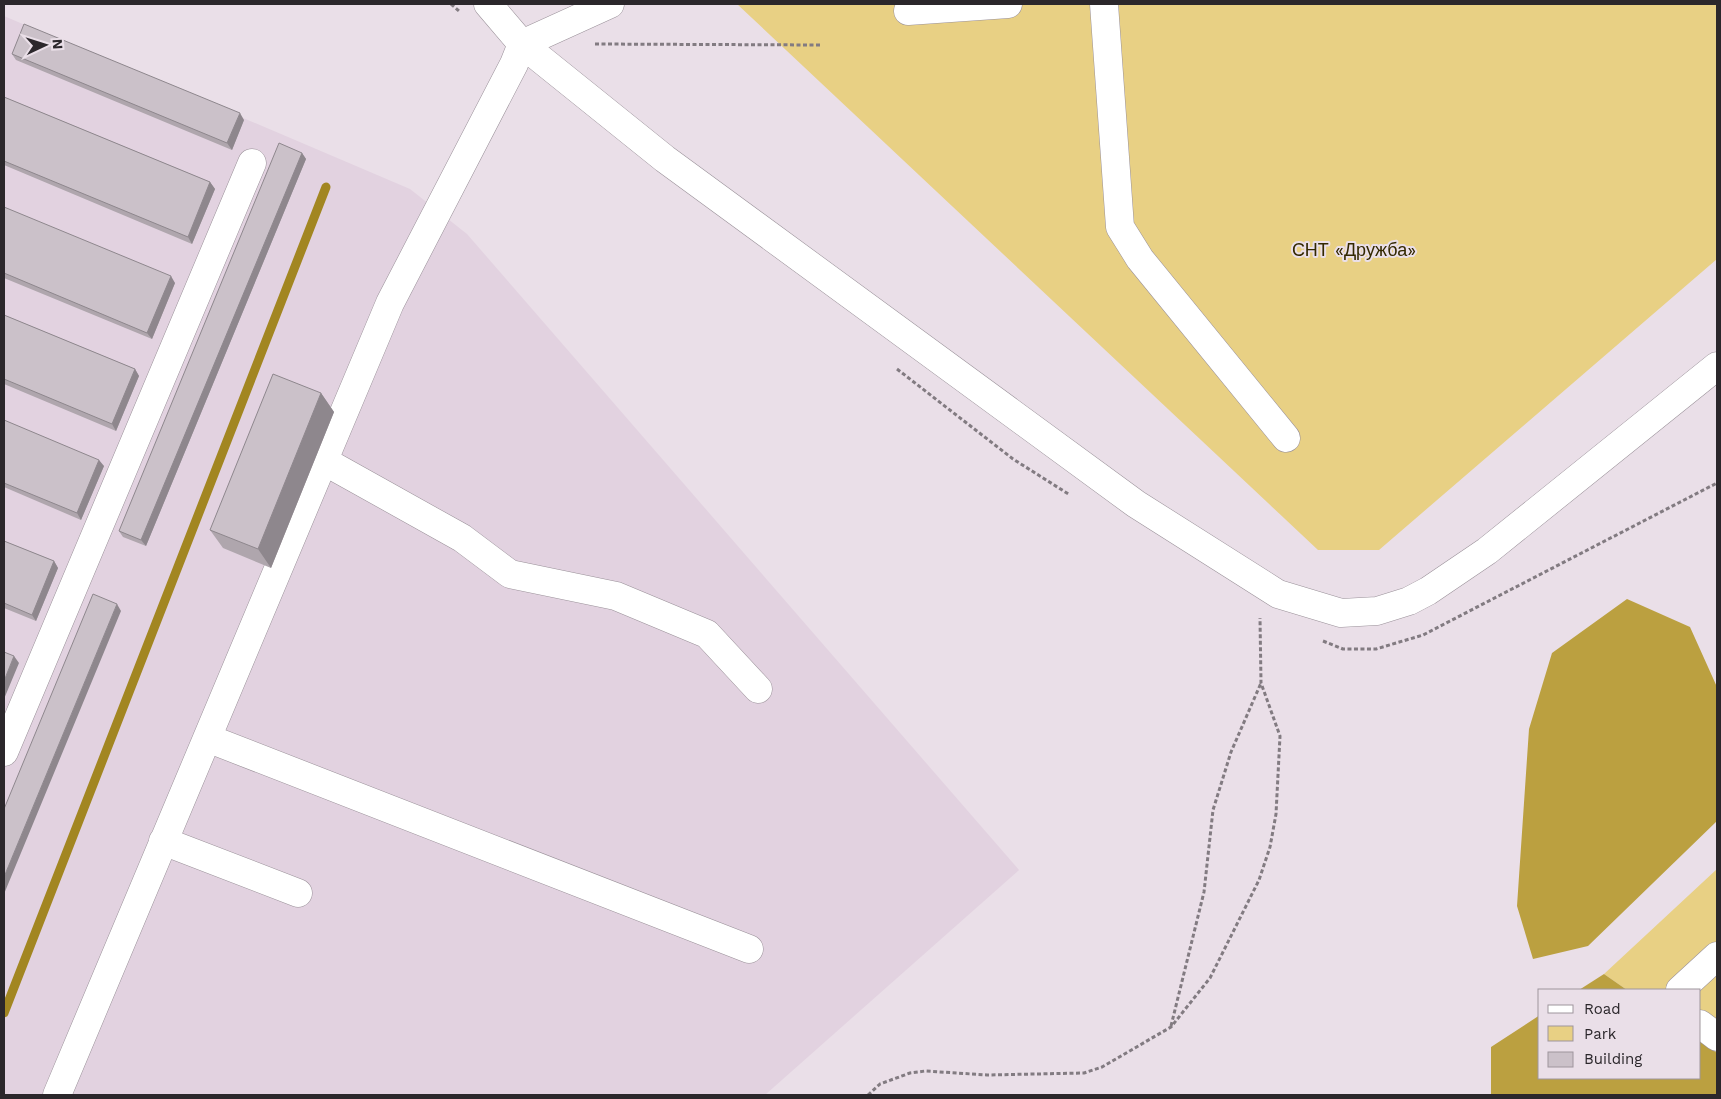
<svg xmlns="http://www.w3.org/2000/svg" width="1721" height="1099" font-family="'Work Sans',sans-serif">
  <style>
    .built { fill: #e2d2e0 }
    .green { fill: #e8d084 }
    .forest { fill: #bba040 }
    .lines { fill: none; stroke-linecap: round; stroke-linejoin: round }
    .stream { stroke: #a28621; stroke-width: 9 }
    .minor-casing { stroke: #9a9199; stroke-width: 29 }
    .path { stroke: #827b81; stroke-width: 3; stroke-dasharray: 4 2.5; stroke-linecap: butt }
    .minor { stroke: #fff; stroke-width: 28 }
    .wall { fill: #afa6ad }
    .shaded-wall { fill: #8e878d }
    .building { fill: #cbc1c9; stroke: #8e878d }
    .labels { text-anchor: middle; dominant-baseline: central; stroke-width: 4; stroke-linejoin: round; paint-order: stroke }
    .park-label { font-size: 18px; fill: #332800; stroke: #eadfe8 }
  </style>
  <rect width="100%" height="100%" fill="#eadfe8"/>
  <path class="built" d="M4 16 410 189 467 234 1019 870 765 1095H4Z"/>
  <path class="green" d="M737 4H1717V259L1379 550H1318Z
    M1717 869V1053L1700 1041V990H1627L1604 974Z"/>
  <path class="forest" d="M1627 599 1690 627 1717 687V821L1588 946 1533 959 1517 906 1529 729 1552 653Z
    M1604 974 1627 990H1579Z
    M1540 1015V1078H1700V1041L1717 1053V1095H1491V1047Z"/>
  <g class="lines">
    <path class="stream" d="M4 1013 326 187"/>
    <g class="minor-casing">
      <path id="minor" d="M488 4 522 44 665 159 1136 504 1278 594 1341 613 1377 611 1409 601 1428 591 1487 551 1717 366
        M1104 4 1120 227 1140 259 1286 438
        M908 11 1008 4
        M324 461 462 538 510 574 616 596 707 634 758 689
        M207 738 749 949
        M4 752 252 163
        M163 841 298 893
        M1680 990 1717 956
        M1700 1024 1717 1037
        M57 1095 390 303 514 64 522 44 610 4"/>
    </g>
    <path class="path" d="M451 4 459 11
      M595 44 820 45
      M897 369 1013 459 1070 495
      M1323 641 1343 649H1376L1423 635 1717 483
      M1171 1026 1204 892 1213 810 1231 752 1261 683
      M868 1095 880 1084 910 1073 925 1071 987 1075 1084 1073 1102 1067 1171 1027 1210 978 1259 880 1270 847 1276 814 1280 736 1261 683 1260 618"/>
    <use href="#minor" class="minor"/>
  </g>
  <path class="wall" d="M12 54 244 120 232 150 16 60Z
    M4 97 210 182 215 189 192 244 4 165Z
    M302 153 306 159 146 546 123 537 119 531Z
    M4 207 175 283 152 339 4 278Z
    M4 315 135 369 139 376 116 431 4 384Z
    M321 393 334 412 271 568 223 548 210 530Z
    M4 420 104 466 81 520 4 487Z
    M4 541 54 561 58 568 36 621 4 608Z"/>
  <path class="shaded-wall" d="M240 113 244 120 232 150 227 143Z
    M302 153 306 159 146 546 141 540Z
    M210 182 215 189 192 244 188 237Z
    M171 276 175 283 152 339 147 333Z
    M135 369 139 376 116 431 112 424Z
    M321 393 334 412 271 568 258 549Z
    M99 460 104 466 81 520 77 513Z
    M54 561 58 568 36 621 32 615Z
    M117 604 121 611 4 894V877Z
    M14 656 19 663 4 699V681Z"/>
  <path class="building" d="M24 24 240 113 227 143 12 54Z
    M4 97 210 182 188 237 4 161Z
    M279 143 302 153 141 540 119 531Z
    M4 207 171 276 147 333 4 273Z
    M4 315 135 369 112 424 4 379Z
    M273 374 321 393 258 549 210 530Z
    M4 420 99 460 77 513 4 483Z
    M4 541 54 561 32 615 4 603Z
    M93 594 117 604 4 877V809Z
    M4 652 14 656 4 681Z"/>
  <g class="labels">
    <g class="park-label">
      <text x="1354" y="249">СНТ «Дружба»</text>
    </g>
  </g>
  <rect width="1721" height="1099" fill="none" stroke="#2b272b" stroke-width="10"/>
  <rect x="1538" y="989" width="162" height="90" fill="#eadfe8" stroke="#9e959c"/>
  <rect x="1548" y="1005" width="25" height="8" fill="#ffffff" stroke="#9e959c"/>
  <text x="1584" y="1014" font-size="15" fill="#2b272b">Road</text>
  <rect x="1548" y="1026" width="25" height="15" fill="#e8d084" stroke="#9e959c"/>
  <text x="1584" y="1039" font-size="15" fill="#2b272b">Park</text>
  <rect x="1548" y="1052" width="25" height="15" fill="#cbc1c9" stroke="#9e959c"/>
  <text x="1584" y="1064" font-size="15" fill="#2b272b">Building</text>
  <g transform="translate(45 45) rotate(86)" stroke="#eadfe8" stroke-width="4" paint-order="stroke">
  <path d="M0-4L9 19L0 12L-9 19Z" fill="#2b272b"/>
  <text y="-8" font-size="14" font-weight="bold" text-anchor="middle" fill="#2b272b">N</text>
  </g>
</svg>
